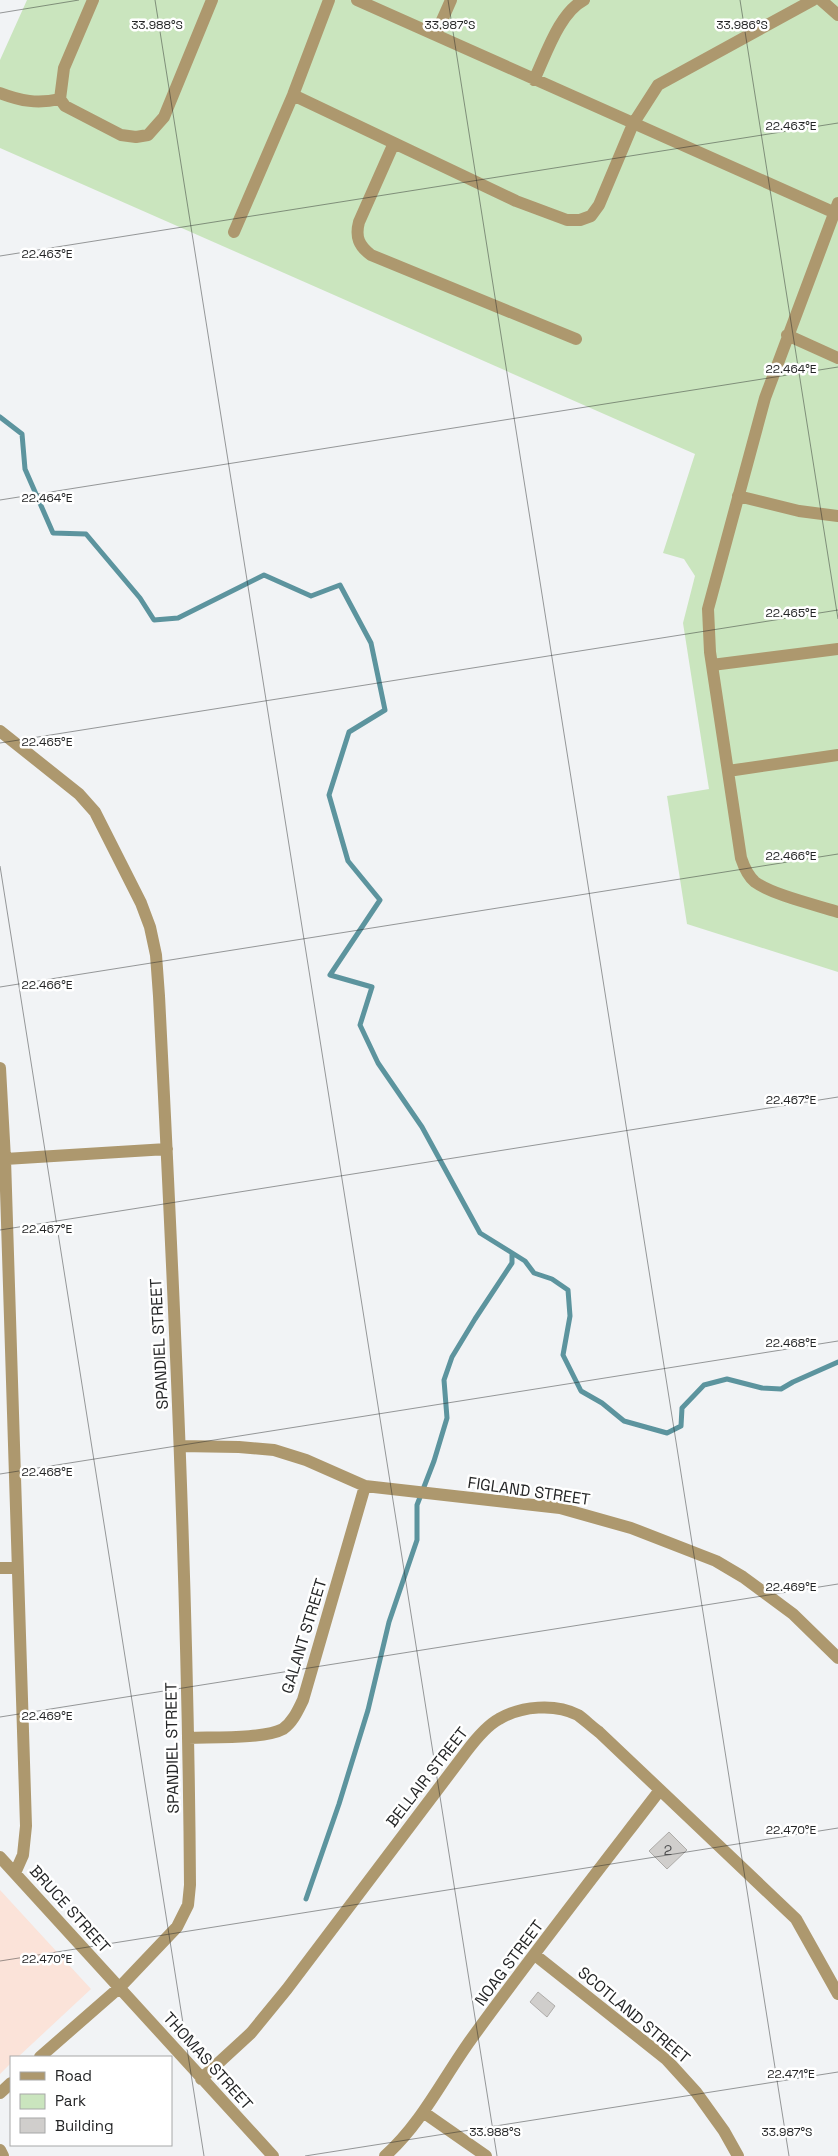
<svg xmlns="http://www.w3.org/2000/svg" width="838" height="2156" font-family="'Space Grotesk',sans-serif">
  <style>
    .education { fill: #fbe3d9 }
    .green { fill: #cae5be }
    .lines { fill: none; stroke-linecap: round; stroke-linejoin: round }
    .stream { stroke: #5c949e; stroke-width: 5 }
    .building { fill: #d0cecc; stroke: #aeaca9 }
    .minor { stroke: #ad986e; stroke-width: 12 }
    .ticks { fill: none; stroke: #242526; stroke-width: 1; stroke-opacity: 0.45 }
    .labels { text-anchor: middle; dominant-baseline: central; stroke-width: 5; stroke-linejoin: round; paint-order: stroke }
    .number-label { font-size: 14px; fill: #4f4f50 }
    .street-label { font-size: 16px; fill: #242526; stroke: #fff }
    .ticks-label { font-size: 12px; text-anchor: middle; fill: #242526; stroke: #fff; stroke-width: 5; stroke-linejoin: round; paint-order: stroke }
  </style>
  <rect width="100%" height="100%" fill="#f1f3f5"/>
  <path class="education" d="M0 1890 91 1989 18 2057H11V2063L0 2074Z"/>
  <path class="green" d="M27 0H838V972L687 924 667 796 709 789 683 623 695 576 684 559 663 553 695 454 0 148V60Z"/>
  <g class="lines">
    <path class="stream" d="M0 417 22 434 25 469 53 533 86 534 140 598 154 620 178 618 264 575 311 596 340 585 371 643 385 710 349 732 329 795 348 861 380 900 330 975 372 987 360 1025 378 1063 422 1127 480 1233 525 1261 534 1273 552 1279 568 1290 570 1316 563 1355 581 1391 602 1403 624 1421 667 1433 681 1426 682 1408 704 1385 727 1379 762 1388 781 1389 793 1382 838 1362
      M306 1899 339 1804 368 1710 389 1622 417 1540V1505L434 1461 447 1418 444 1380 452 1357 475 1319 512 1263V1253"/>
  </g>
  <path class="building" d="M669 1832 687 1850 667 1869 649 1851Z
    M538 1992 555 2006 547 2017 530 2002Z"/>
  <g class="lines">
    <path class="minor" d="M93 0 64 68 60 99 65 106 121 135 136 137 148 135 164 117 212 0
      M357 0 833 212
      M821 0 838 15
      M436 34 451 0
      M534 80C546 55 559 13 584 0
      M0 93C21 101 37 104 60 99
      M293 95 516 201 567 220H580L591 216 599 205 633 124 658 85 813 0
      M394 143 359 222C355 237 359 246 371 255L576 339
      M838 203 765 398 708 609 710 652 741 858C744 867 748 876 755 882 773 895 816 905 838 912
      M234 232 293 95 329 0
      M787 335 838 358
      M738 496 799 511 838 516
      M712 665 838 649
      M0 731 79 794 95 812 141 903 150 927 156 955 159 996C174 1292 188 1589 190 1885L188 1905 177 1927 119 1988 40 2057
      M728 771 838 755
      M0 1068 5 1159 26 1826 23 1855 15 1873
      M5 1159 167 1149
      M180 1446 239 1447 274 1450 306 1460 365 1486 560 1508 631 1528 716 1561 743 1577 793 1614 838 1658
      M0 1568H17
      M189 1738C211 1737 265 1739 283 1729 293 1722 298 1710 303 1700L365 1486
      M0 1857 273 2156
      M535 1955 666 2059 696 2092 724 2131 738 2156
      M201 2079 251 2033 287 1989 466 1752C475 1740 486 1726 499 1719 521 1706 555 1703 578 1715 585 1720 592 1727 599 1732L796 1919 838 1994
      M0 2093 11 2083
      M423 2112 486 2156
      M0 2150 3 2156
      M385 2156C422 2123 443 2078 472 2038 533 1954 597 1872 660 1790"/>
  </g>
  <path class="ticks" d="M155 0 497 2156M448 0 789 2156M740 0 838 619M0 13 79 0M0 256 838 123M0 500 838 367M0 743 838 610M0 866 204 2156M0 987 838 854M0 1230 838 1097M0 1474 838 1341M0 1717 838 1584M0 1961 838 1828M305 2156 838 2072"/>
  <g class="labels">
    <g class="number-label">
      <text x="668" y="1850">2</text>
    </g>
    <g class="street-label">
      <text transform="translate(159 1344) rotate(-93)">SPANDIEL STREET</text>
      <text transform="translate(529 1491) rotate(8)">FIGLAND STREET</text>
      <text transform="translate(304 1636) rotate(-73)">GALANT STREET</text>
      <text transform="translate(172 1748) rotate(-91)">SPANDIEL STREET</text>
      <text transform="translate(427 1777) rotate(-52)">BELLAIR STREET</text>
      <text transform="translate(70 1909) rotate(48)">BRUCE STREET</text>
      <text transform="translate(509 1963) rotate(-53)">NOAG STREET</text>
      <text transform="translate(634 2015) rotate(40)">SCOTLAND STREET</text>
      <text transform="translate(208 2061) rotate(48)">THOMAS STREET</text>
    </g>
  </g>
  <g class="ticks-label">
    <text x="157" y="29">33.988°S</text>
    <text x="450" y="29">33.987°S</text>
    <text x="742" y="29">33.986°S</text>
    <text x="791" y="130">22.463°E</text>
    <text x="47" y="258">22.463°E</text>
    <text x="791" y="373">22.464°E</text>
    <text x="47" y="502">22.464°E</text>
    <text x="791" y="617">22.465°E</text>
    <text x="47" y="746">22.465°E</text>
    <text x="791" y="860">22.466°E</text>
    <text x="47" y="989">22.466°E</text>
    <text x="791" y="1104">22.467°E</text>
    <text x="47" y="1233">22.467°E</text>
    <text x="791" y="1347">22.468°E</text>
    <text x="47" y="1476">22.468°E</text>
    <text x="791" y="1591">22.469°E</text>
    <text x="47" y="1720">22.469°E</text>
    <text x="791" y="1834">22.470°E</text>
    <text x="47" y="1963">22.470°E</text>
    <text x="791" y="2078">22.471°E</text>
    <text x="495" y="2136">33.988°S</text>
    <text x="787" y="2136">33.987°S</text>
  </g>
  <rect x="10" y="2056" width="162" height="90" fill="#ffffff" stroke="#a7a8a8"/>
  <rect x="20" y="2072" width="25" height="8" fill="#ad986e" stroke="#a7a8a8"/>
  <text x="55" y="2081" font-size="15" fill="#242526">Road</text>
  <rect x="20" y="2094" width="25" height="15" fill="#cae5be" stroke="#a7a8a8"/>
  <text x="55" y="2106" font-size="15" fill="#242526">Park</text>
  <rect x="20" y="2118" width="25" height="15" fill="#d0cecc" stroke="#a7a8a8"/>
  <text x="55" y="2131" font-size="15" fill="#242526">Building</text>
</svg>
